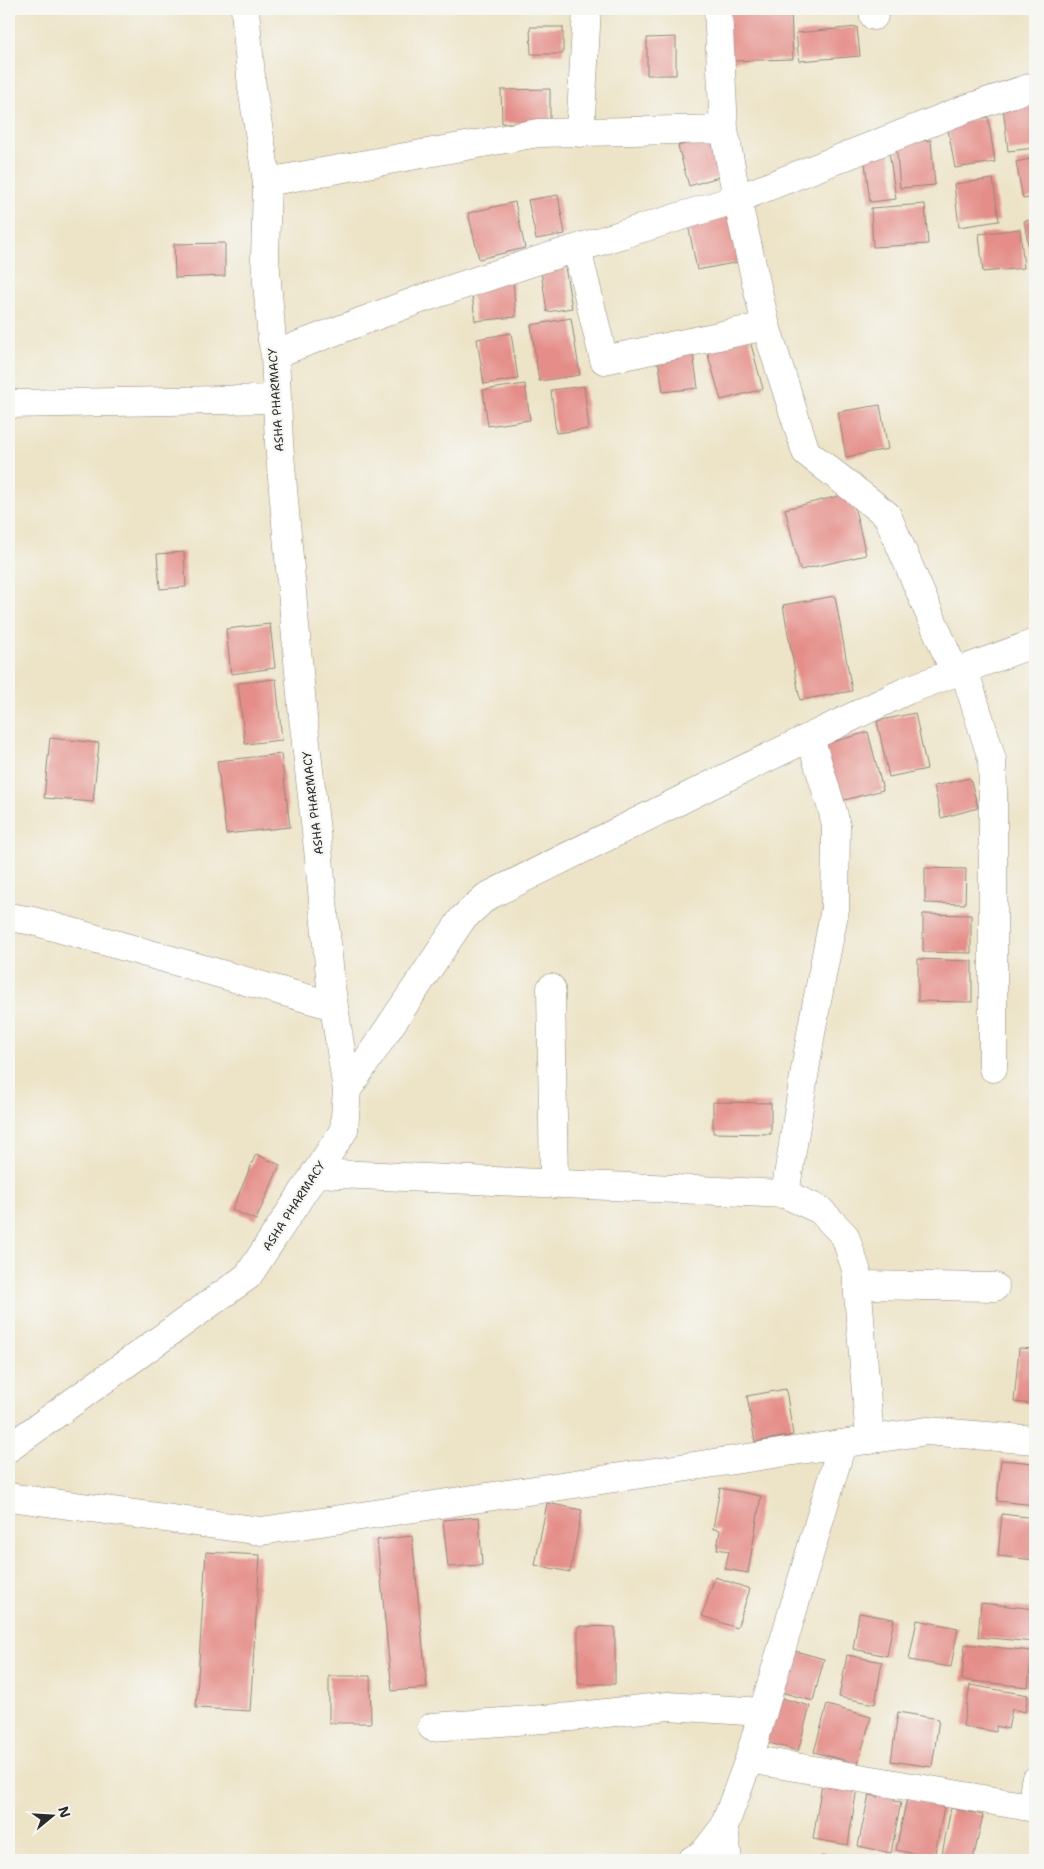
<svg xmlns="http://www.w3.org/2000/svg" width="1044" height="1869" font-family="'Shantell Sans',sans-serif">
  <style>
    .building { fill: #e58e89 }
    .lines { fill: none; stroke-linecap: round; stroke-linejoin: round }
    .minor-casing { stroke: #8c887a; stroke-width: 29 }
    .major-casing { stroke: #8c887a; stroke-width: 29 }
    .minor { stroke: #fff; stroke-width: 28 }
    .major { stroke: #fff; stroke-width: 28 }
    .labels { text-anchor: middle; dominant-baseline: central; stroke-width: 4.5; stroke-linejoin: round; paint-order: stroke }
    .street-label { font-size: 12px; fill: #2b2b2b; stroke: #f6f6f2 }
  </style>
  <rect width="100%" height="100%" fill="#f6f6f2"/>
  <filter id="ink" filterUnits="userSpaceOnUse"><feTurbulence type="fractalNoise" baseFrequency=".02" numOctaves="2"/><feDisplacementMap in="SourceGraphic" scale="10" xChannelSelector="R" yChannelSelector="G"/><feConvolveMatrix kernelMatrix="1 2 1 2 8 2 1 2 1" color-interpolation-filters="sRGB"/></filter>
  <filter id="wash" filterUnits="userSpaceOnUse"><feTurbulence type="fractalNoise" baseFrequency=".0096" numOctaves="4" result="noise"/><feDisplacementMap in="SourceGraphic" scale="20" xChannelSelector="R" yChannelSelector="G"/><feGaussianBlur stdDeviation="1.12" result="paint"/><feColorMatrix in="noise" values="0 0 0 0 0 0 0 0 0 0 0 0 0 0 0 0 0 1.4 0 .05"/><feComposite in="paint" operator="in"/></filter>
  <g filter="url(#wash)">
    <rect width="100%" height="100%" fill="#ede4c8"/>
    <g id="blocks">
      <path class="building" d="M791 10 793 59 727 61 725 13Z
        M530 27H563V54H531Z
        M857 27 860 56 799 61 796 33Z
        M676 37V75H647V38Z
        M9 47H11L13 81H9Z
        M550 89V123H502L501 90Z
        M9 90H12L13 135H9Z
        M1035 94V148L1008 151 1002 98Z
        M988 117 995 162 955 168 947 124Z
        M710 137 722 176 689 186 678 146Z
        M931 140 935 185 900 188 896 143Z
        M9 143H12L10 165H9Z
        M889 151 896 199 870 202 864 155Z
        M1035 158V197L1023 199 1016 162Z
        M993 179 999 221 959 227 954 184Z
        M558 195 565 234 536 239 528 200Z
        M515 202 525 248 479 259 468 213Z
        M925 204 928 244 873 247 871 208Z
        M730 216 739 262 697 270 688 224Z
        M1035 219V264L1032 265 1024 221Z
        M1020 229 1024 268 983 272 979 234Z
        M225 243V276L175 278 174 244Z
        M565 267 572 308 547 312 541 271Z
        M513 280 516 317 475 321 471 284Z
        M571 318 580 375 539 381 531 325Z
        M511 333 518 379 484 384 477 339Z
        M749 337 763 389 721 400 706 348Z
        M692 346 698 388 663 392 657 351Z
        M525 384 530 420 488 426 483 390Z
        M584 386 589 429 556 433 551 390Z
        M880 405 888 449 846 457 838 412Z
        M851 493 866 555 800 570 785 509Z
        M184 552 186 587 160 589 157 554Z
        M835 596 852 691 800 700 783 605Z
        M270 624 275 668 231 674 226 629Z
        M276 679 282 740 245 744 238 683Z
        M915 713 927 769 889 777 877 721Z
        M868 732 883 790 833 803 818 746Z
        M50 738 99 743 93 802 44 798Z
        M281 754 290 827 226 834 217 761Z
        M970 778 978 808 941 818 934 786Z
        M925 868 966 869 965 904 925 903Z
        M923 914 971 915V953L923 952Z
        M918 959 972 961V1002L918 1001Z
        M713 1102 771 1103V1134L713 1133Z
        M256 1154 280 1165 256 1220 232 1210Z
        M1019 1348 1035 1349V1404L1014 1402Z
        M786 1389 793 1435 755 1442 747 1396Z
        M1001 1460 1035 1463V1505L997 1501Z
        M720 1488 761 1496 748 1573 725 1569 729 1551 717 1549 720 1530 713 1529Z
        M547 1503 582 1510 570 1572 535 1565Z
        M1002 1514 1035 1518V1560L998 1556Z
        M479 1517 482 1565 448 1567 443 1520Z
        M412 1536 427 1688 392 1691 377 1540Z
        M206 1552 260 1555 250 1711 196 1708Z
        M715 1577 750 1589 737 1628 702 1616Z
        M981 1603 1035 1609V1642L978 1637Z
        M859 1613 894 1619 887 1656 853 1649Z
        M917 1620 958 1628 951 1667 909 1660Z
        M578 1626 615 1627V1684H578Z
        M965 1644 1032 1651 1028 1687 962 1680Z
        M788 1649 824 1659 813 1701 777 1691Z
        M847 1655 882 1662 875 1704 839 1697Z
        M329 1676H370L371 1723H329Z
        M970 1685 1028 1695 1025 1712 1012 1709 1008 1729 996 1726V1732L963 1726Z
        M774 1696 810 1706 798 1751 762 1741Z
        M827 1705 871 1717 858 1764 814 1752Z
        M898 1712 939 1719 932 1767 891 1761Z
        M822 1783 857 1788 848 1845 813 1839Z
        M881 1789 896 1792 894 1801 901 1802 891 1853 858 1846 869 1795 879 1797Z
        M907 1798 944 1807 934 1858 896 1850Z
        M951 1808 983 1815 973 1860 941 1859Z
        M821 1856 846 1859 845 1860H820Z"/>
    </g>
  </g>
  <g filter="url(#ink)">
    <use href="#blocks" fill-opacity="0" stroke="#8c887a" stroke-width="1"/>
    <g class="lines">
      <g class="minor-casing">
        <path id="minor" d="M718 9 724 129 737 199 766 326 806 452 887 515 955 673
          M873 9 874 16
          M580 133 587 9
          M267 182 538 133 724 129
          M577 249 604 360 766 326
          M275 354 421 299 539 260 737 199 965 109 1035 86
          M9 404 277 399
          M964 669 992 759 993 790V1068
          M9 917 33 921 334 1006
          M551 988 554 1184
          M347 1090 462 919 486 897 721 780 908 690 1035 643
          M315 1173 785 1194 820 1210 845 1236 856 1269 870 1440
          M785 1194 812 1027 835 909 836 825 833 812 810 738
          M857 1285 995 1287
          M9 1448 248 1276 344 1130 347 1090 331 987 319 858 303 717 279 443 275 354 272 340 265 259 267 182 252 88 245 9
          M432 1727 571 1717 668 1706 763 1712
          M749 1759 1035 1808
          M1032 1807 1035 1781
          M724 1827 728 1860
          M692 1860 704 1853 724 1827 749 1759 842 1444"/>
      </g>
      <g class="major-casing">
        <path id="major" d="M9 1497 261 1531 927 1431 1035 1440"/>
      </g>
      <use href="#minor" class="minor"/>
      <use href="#major" class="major"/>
    </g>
  </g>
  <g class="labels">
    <g class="street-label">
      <text transform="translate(276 400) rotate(-94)">ASHA PHARMACY</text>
      <text transform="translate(313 803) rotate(-97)">ASHA PHARMACY</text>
      <text transform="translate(294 1206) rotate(-57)">ASHA PHARMACY</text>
    </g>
  </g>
  <rect width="1044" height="1869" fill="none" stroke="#f6f6f2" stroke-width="30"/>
  <g transform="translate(52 1816) rotate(72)" stroke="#f6f6f2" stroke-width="4" paint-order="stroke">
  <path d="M0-4L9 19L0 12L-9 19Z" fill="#2b2b2b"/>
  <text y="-8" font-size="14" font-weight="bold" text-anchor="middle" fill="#2b2b2b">N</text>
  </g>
</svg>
